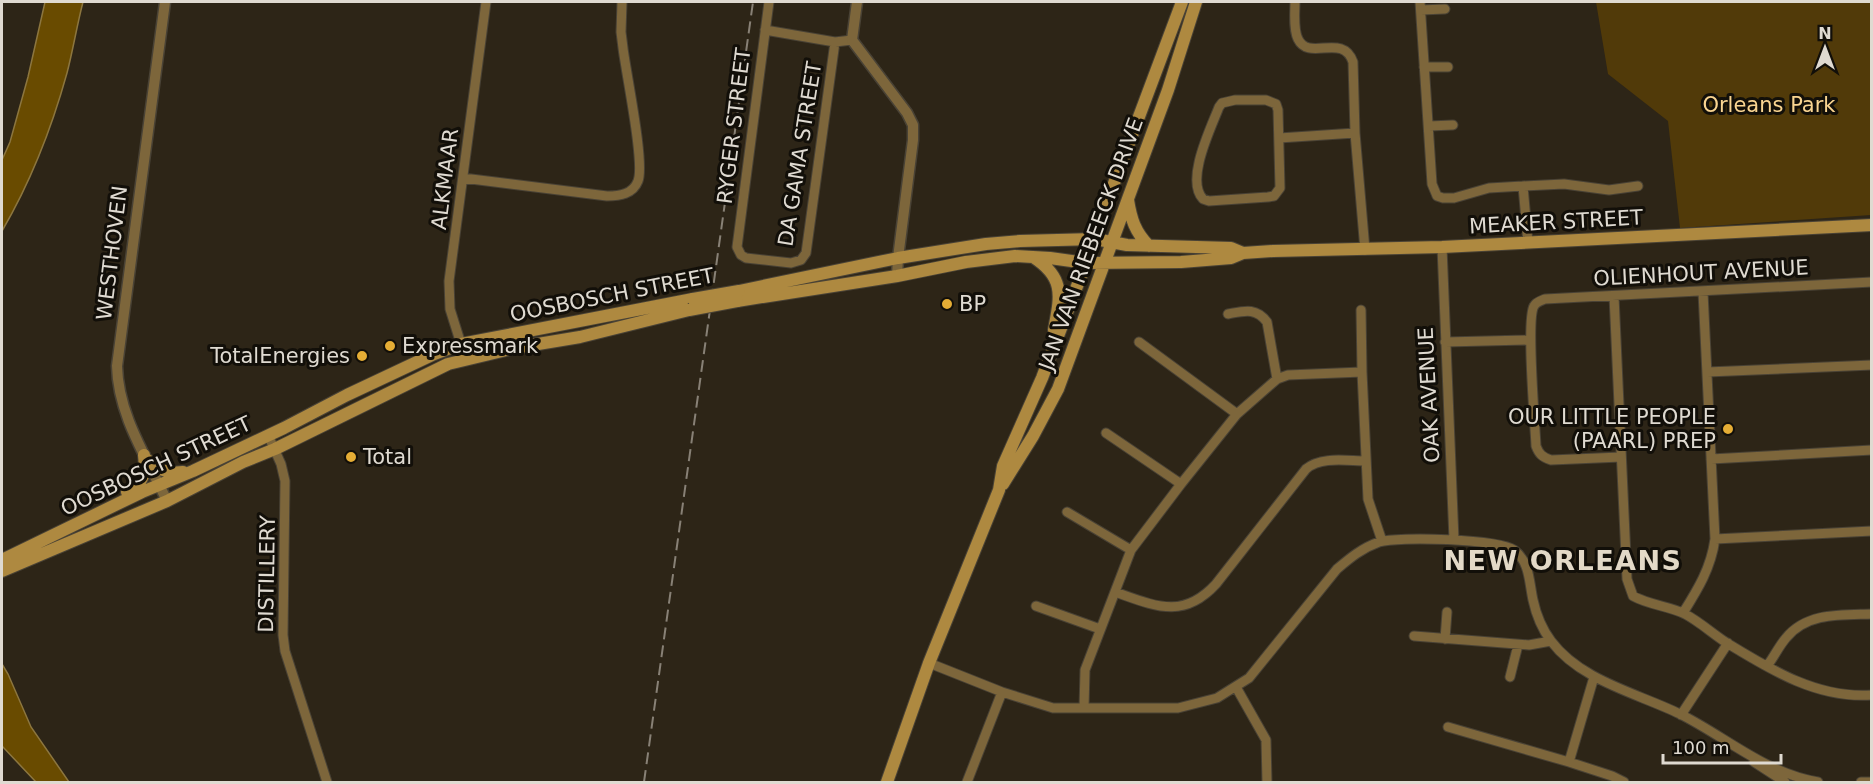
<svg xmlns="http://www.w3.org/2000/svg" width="1873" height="784" font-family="'DejaVu Sans',sans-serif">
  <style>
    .green { fill: #513a09 }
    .water { fill: #694b00; stroke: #8c763f; stroke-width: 1.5 }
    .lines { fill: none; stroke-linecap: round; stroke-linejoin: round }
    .minor-casing { stroke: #494235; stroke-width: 11 }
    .tertiary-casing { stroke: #494235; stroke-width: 13 }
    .secondary-casing { stroke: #494235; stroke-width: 14 }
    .minor { stroke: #7d663b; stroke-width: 9 }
    .tertiary { stroke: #7d663b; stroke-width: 10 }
    .secondary { stroke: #ae8940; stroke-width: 12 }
    .rail { stroke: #888176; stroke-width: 2; stroke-dasharray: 12 6; stroke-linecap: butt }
    .secondary-bridge-casing { stroke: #494235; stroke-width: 14; stroke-linecap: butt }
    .secondary-bridge { stroke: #ae8940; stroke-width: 12 }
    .poi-dot { fill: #e5ad35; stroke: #120f09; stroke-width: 2 }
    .labels { text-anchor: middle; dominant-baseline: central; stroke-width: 6; stroke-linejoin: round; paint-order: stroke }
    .park-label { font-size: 21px; fill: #f9d490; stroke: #120f09 }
    .street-label { font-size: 21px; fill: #dfdad1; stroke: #120f09 }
    .poi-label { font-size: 21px; fill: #dfdad1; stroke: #120f09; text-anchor: start }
    .district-label { font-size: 27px; font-weight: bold; letter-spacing: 1.5px; fill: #e3d9c7; stroke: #120f09 }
  </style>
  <rect width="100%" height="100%" fill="#2d2517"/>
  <path class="green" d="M1596 2H1871V215L1680 228 1668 121 1608 74Z"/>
  <path class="water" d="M45 2H83C77 25 73 50 67 73 52 127 30 183 2 231V160L10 142 28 77Z
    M2 664 8 674 31 727 69 782H36L2 746Z"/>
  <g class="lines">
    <g class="minor-casing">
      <path id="minor" d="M769 2 737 247 741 255 746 258 791 263 801 260 806 253 835 42
        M1295 2C1295 12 1293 29 1298 39 1309 62 1343 32 1353 62L1355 133 1365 250
        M1420 2 1432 184 1437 196 1443 198H1454L1489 188 1523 186 1564 184 1609 190 1638 186
        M1421 10 1445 9
        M765 30 835 42 852 40
        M1424 67H1448
        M1235 100H1266L1276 104 1278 110 1280 188 1274 196 1268 197 1209 201 1203 199C1185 180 1211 128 1219 107L1222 103Z
        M1429 126 1453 125
        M1279 138 1355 133
        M463 178 607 196C620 196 633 194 638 181 645 163 626 73 623 48L621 32 622 2
        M1523 186 1528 243
        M1442 247 1454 540
        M1614 296 1627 579 1633 596C1649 605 1669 606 1685 614 1700 622 1713 634 1727 643 1771 670 1818 699 1872 695
        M1361 310 1362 372 1368 499 1382 541
        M1228 314C1244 311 1256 307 1267 322L1277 379
        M1139 342 1237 414
        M1445 342 1530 340
        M466 360 450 309 449 281 486 2
        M1707 372 1872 365
        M1106 433 1181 484
        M268 435 281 464 285 481 283 635 285 651 327 782
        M1621 457 1551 460C1542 457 1539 454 1536 446 1535 424 1526 319 1534 306 1536 302 1540 301 1545 299L1872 282
        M1711 459 1872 450
        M1067 512 1131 550
        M1715 539 1872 531
        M1115 592C1155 606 1183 620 1216 584L1306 469C1321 456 1347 461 1366 461
        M1036 606 1100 629
        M1683 613C1698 589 1711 568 1715 539L1703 292
        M1414 636 1529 645 1551 641
        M1445 639 1447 612
        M929 663 1002 692 1053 708H1178L1217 698 1249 678 1337 569C1350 558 1362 548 1379 542 1398 536 1498 539 1514 550 1530 562 1529 582 1533 600 1536 614 1542 629 1551 641 1581 681 1637 693 1680 714 1726 737 1765 773 1818 782
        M1767 666C1774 657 1779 646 1786 638 1807 612 1842 615 1872 614
        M1510 677 1518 645
        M1236 687 1266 740 1267 782
        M1084 708 1085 670 1131 550 1181 484 1237 414 1277 379 1288 375 1362 372
        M1681 715 1728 643
        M1448 727 1569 762 1612 776 1624 782
        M1569 762 1594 677
        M1754 762 1785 782
        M967 782 1002 692
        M1861 782H1872"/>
    </g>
    <g class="tertiary-casing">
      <path id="tertiary" d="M165 2 117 366C118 415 147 458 167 501
        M857 2 852 40 907 113 913 125V140L898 258 897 276"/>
    </g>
    <g class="secondary-casing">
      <path id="secondary" d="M1128 200C1131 219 1135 232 1149 246
        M1033 257C1066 278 1060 297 1054 330
        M739 291 898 258 986 244 1020 241 1095 239 1127 245 1231 248 1243 253
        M737 301 897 276 966 262 1015 256 1050 258 1086 263 1181 262 1231 258 1243 253 1273 251 1442 247 1872 225
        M146 459C159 469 166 474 183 472
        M1003 484 1033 436 1058 389 1168 90 1196 2
        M127 492C144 484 146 472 144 455
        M2 560 142 492 193 471 284 428 347 395 432 355 461 344 693 299
        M2 571 167 501 243 462 275 449 448 364 514 348 580 337 689 310
        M887 782 929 663 999 490 1003 466 1042 378 1095 239 1098 226 1182 2"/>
    </g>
    <use href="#minor" class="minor"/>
    <use href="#tertiary" class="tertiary"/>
    <use href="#secondary" class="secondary"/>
    <path class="rail" d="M644 782 753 2"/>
    <g class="secondary-bridge-casing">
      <path id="secondary-bridge" d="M693 299 739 291
        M689 310 737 301"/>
    </g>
    <use href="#secondary-bridge" class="secondary-bridge"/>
  </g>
  <g class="poi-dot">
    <circle cx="947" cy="304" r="6"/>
    <circle cx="390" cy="346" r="6"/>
    <circle cx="362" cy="356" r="6"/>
    <circle cx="1728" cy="429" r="6"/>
    <circle cx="351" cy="457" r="6"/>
  </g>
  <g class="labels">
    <g class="park-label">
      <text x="1769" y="105">Orleans Park</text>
    </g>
    <g class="street-label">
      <text transform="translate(734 126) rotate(-83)">RYGER STREET</text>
      <text transform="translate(800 154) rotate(-81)">DA GAMA STREET</text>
      <text transform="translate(445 179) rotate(-83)">ALKMAAR</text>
      <text transform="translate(1556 222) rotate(-3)">MEAKER STREET</text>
      <text transform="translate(1091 244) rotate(-70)">JAN VAN RIEBEECK DRIVE</text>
      <text transform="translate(112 253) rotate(-83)">WESTHOVEN</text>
      <text transform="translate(1701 273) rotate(-3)">OLIENHOUT AVENUE</text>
      <text transform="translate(612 295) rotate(-11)">OOSBOSCH STREET</text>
      <text transform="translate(1429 395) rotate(-93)">OAK AVENUE</text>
      <text transform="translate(156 466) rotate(-25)">OOSBOSCH STREET</text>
      <text transform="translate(267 574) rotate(-89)">DISTILLERY</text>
    </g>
    <g class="poi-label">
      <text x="959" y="304">BP</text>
      <text x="402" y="346">Expressmark</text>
      <text x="350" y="356" text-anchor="end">TotalEnergies</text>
      <text x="1716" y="417" text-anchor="end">OUR LITTLE PEOPLE<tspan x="1716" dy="24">(PAARL) PREP</tspan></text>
      <text x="363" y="457">Total</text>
    </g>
    <g class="district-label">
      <text x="1563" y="560">NEW ORLEANS</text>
    </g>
  </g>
  <rect width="1873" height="784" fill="none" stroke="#dfdad1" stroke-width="6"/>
  <g transform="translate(1825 48)" stroke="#120f09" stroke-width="4.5" paint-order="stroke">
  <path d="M0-4.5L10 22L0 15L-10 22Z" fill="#dfdad1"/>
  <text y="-9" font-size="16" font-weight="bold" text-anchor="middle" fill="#dfdad1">N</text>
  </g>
  <path d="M1663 754v9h118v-9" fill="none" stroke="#dfdad1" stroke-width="3"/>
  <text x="1672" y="754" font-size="18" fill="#dfdad1" stroke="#120f09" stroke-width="4.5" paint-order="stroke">100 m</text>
</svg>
